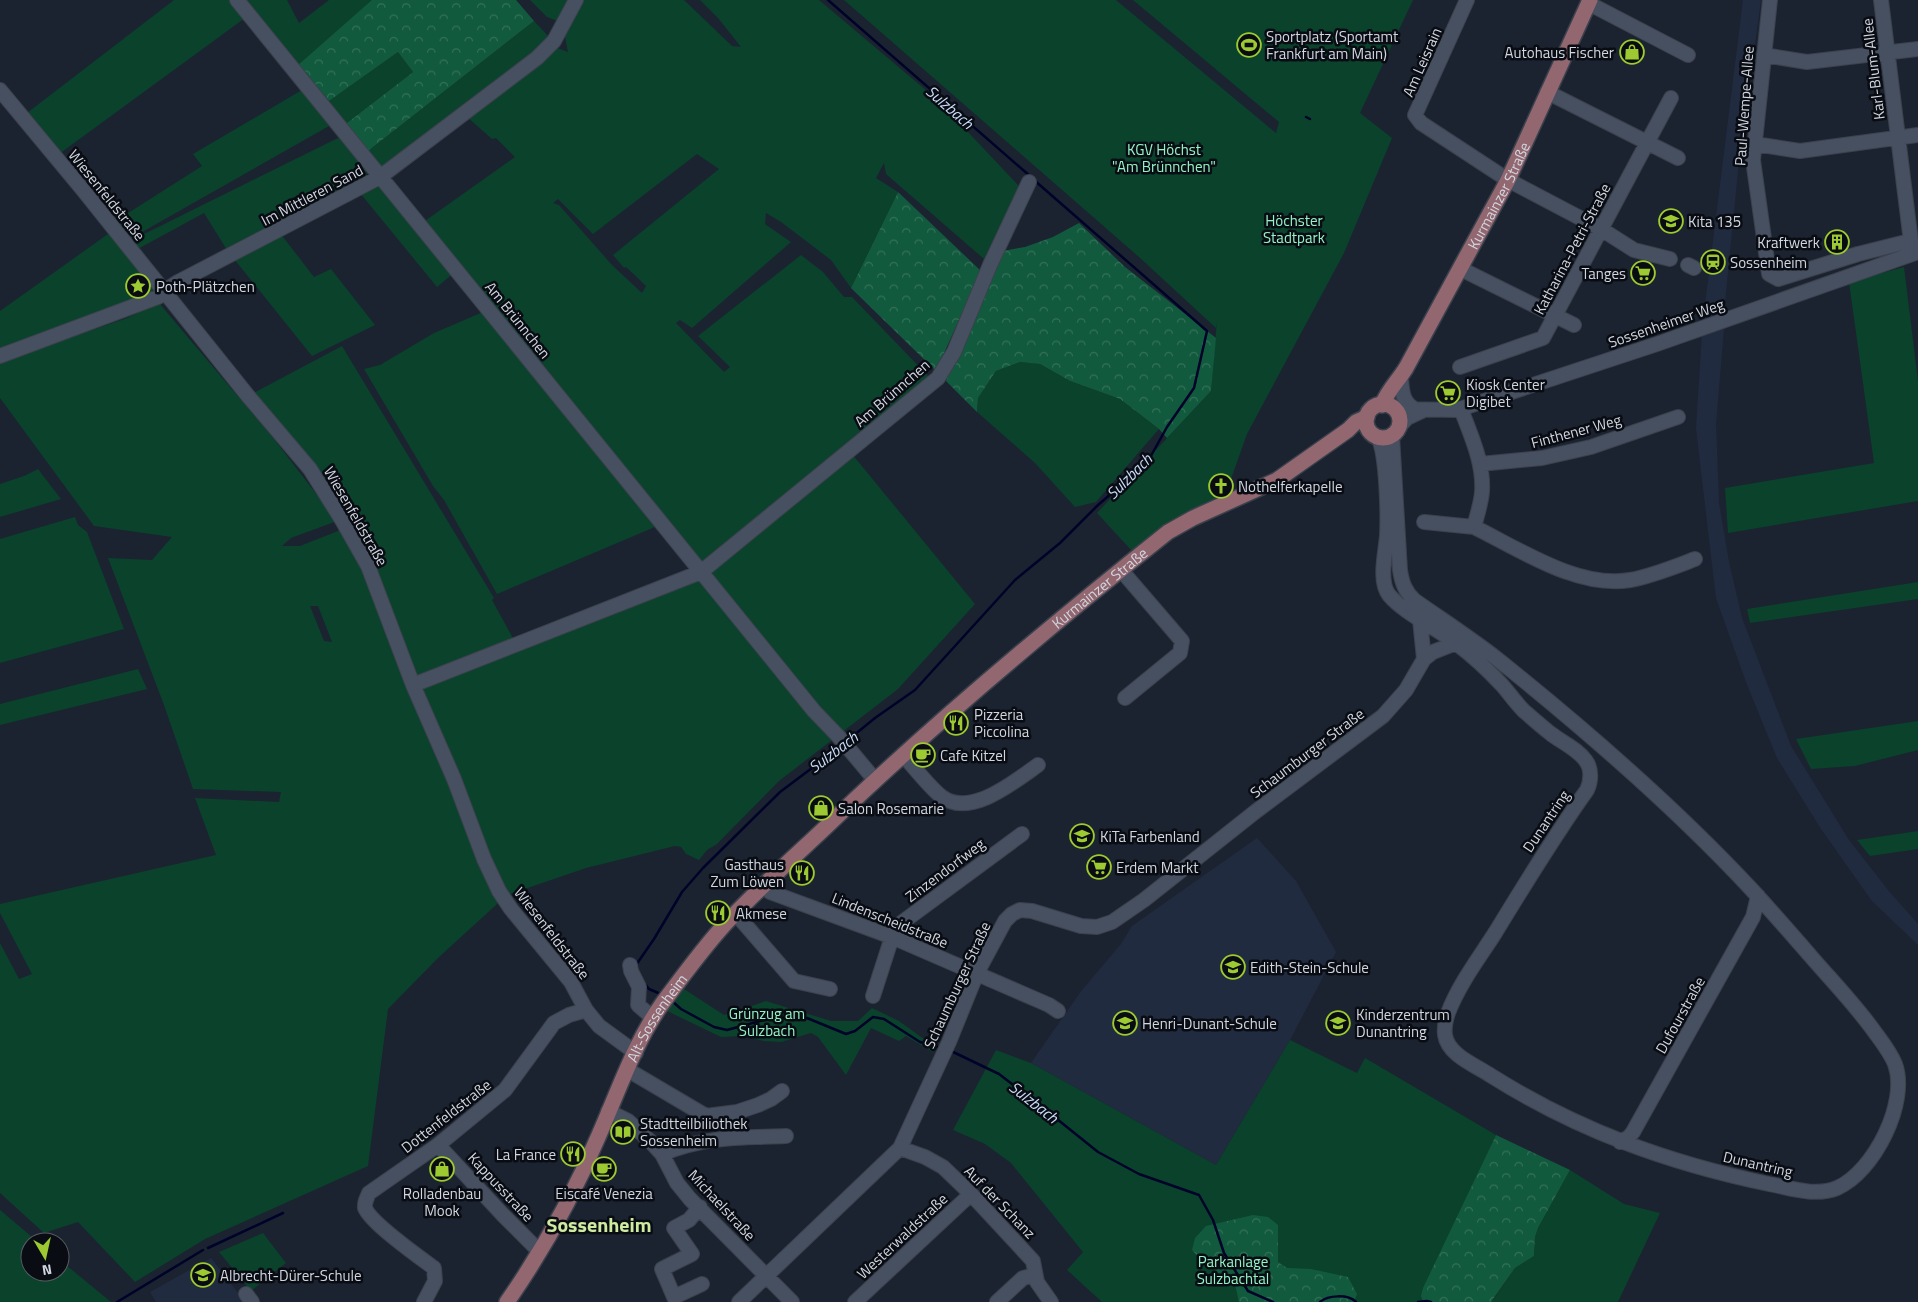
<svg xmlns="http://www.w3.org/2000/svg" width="1918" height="1302" font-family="'Titillium Web',sans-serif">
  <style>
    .built { fill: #212b3f }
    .green { fill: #0a422c; fill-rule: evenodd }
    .forest { fill: url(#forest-crowns) }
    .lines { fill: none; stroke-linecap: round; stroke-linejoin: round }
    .stream { stroke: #000329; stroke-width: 2.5 }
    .minor-casing { stroke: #3b414c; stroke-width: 16 }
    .major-casing { stroke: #3b414c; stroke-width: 18 }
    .minor { stroke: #475060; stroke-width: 14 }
    .major { stroke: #936770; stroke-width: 15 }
    .labels { text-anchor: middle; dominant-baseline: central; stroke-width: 5; stroke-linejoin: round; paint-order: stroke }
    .poi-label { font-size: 15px; fill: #d1d6e0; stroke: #090c12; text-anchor: start }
    .street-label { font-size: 15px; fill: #d1d6e0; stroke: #090c12 }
    .park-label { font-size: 15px; fill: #94f4c5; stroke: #090c12 }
    .water-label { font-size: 16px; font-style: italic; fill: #caddfb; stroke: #090c12 }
    .district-label { font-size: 20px; font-weight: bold; fill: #cfeaa1; stroke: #090c12 }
  </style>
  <defs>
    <pattern id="forest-crowns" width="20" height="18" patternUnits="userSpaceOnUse" patternTransform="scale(1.25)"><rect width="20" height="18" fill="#125a3d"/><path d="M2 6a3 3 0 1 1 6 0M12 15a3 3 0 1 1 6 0" fill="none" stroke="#337159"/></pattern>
  </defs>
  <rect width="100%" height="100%" fill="#1b2330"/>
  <path class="built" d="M1743 0H1761L1739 161 1724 312 1703 321Z
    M1724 328 1716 424 1719 503 1729 562 1742 618 1791 746 1849 840 1888 890 1918 924V945L1872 901 1821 829 1777 758 1746 682 1716 598 1696 428 1702 334Z
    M1257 838 1296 881 1336 952 1290 1040 1216 1165 1031 1063 1082 990 1121 944 1132 926Z
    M211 1258 245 1302H156L150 1292Z"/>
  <path class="green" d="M174 0H229L245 18 59 154 27 113Z
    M241 0H287L299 23 329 0H373L298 65Z
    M530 0H569L560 22 547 17Z
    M583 0H684L732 46 741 47 718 18 700 0H819L965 123 968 132 1019 186 984 259 886 174 884 163 876 178 898 192 851 288 831 260 781 222 766 213 765 224 791 242 692 328 680 320 676 323 724 372 730 367 698 336 801 255 823 272 844 297H852L931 379 709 560H696L422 223 515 157 496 138 492 139 466 116 555 47 568 52 565 37ZM697 154 719 169 613 255 624 268 626 267 646 286 642 293 612 265 559 205 553 203 558 199 593 234Z
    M844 0H1116L1276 133 1279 122 1133 0H1413L1360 113 1392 138 1344 253 1247 434 1225 496 1172 520 1132 551 1097 513 1211 391 1217 321 1216 328 1139 257Z
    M534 21 550 38 486 92 381 170 368 151Z
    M398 52 413 72 343 126 329 101Z
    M302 90 329 126 128 240V242L338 138C351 147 367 161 367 179L287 223 227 250 204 213 136 250 114 222 202 166 193 154Z
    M380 181 455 272 437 287 360 193Z
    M280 233 314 277 331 269 375 325 312 356 234 259Z
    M108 234 135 258 159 290 0 353V311Z
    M1904 267 1918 381V501L1728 533 1725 488 1874 463 1849 282Z
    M159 303 274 439 337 521 291 538 282 546H300L343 529 378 602 409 691 699 578 852 454 975 604 898 689 779 781 717 844 707 850 699 860 686 854 681 847 675 846 586 868 507 895 439 957 388 1009 368 1166 205 1239 135 1282 78 1222 44 1233 0 1193V943L19 979 32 974 0 913V904L216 855 195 798 279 802 281 792 193 789 164 705 108 558 152 560 172 537 94 526 0 398V362L127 318ZM310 606H318L332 642 324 641Z
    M483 312 655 527 497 594 444 500 433 486 364 369 380 365 434 333Z
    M342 346 494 598 492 600 514 640 416 681 342 520 248 396Z
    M1020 362 1040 364 1070 381 1120 399 1159 429 1096 502 1075 507 1035 463 977 412 978 398 996 371Z
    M38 469 61 499 0 517V484L24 476Z
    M75 517 78 525 87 532 124 629 0 663V539Z
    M1918 582V599L1750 623 1747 609Z
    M138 669 147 689 0 725V704Z
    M1918 721V750L1855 766 1811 769 1796 739Z
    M1918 831V849L1870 856 1857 840Z
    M684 989 724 1015 766 1001 831 1021H858L872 1008 899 1021 928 1042 939 1040 934 1053 906 1036 899 1041 871 1028 846 1075 818 1037 811 1033 781 1042 764 1041 742 1036 721 1037 667 1011Z
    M1290 1040 1357 1073 1365 1058 1496 1135 1424 1288 1493 1300 1515 1268 1534 1256 1535 1237 1538 1228 1570 1170 1624 1204 1660 1213 1618 1302H1102L1067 1270 1083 1252 1011 1163 985 1144 953 1130 996 1050 1031 1063 1216 1165Z
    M0 1210 38 1242H30V1272H60V1260L111 1302H0Z
    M263 1233 286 1263 251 1291 219 1252Z"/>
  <path class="forest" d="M372 0H516L534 21 368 151 343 126 413 72 398 52 329 101 298 65Z
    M898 192 981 271 936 371 851 288Z
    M1079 223 1125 267 1216 338 1211 391 1167 438 1159 429 1120 399 1070 381 1040 364 1020 362 996 371 978 398 977 412 946 381 1002 251 1025 247 1053 237Z
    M1496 1135 1570 1170 1538 1228 1535 1237 1534 1256 1515 1268 1491 1302H1424L1421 1296 1423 1288Z
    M1253 1215 1268 1217 1278 1225V1262L1287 1268 1311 1269 1348 1277 1357 1294 1354 1302H1239L1235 1284 1205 1264 1192 1250 1195 1238 1206 1226Z"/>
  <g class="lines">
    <path class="stream" d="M828 0 1030 176
      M1306 117 1310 119
      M848 740 875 718 915 690 1015 580 1060 543 1098 505 1147 463 1167 427 1194 388 1207 331 1034 180
      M636 965 654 939 682 892 703 868 780 792 840 747
      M645 984 649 989 663 995
      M672 1001 681 1009 714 1027 727 1030 768 1019 791 1017 807 1018 846 1034 855 1031 873 1017 884 1019 920 1042 941 1048
      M949 1050 999 1074 1042 1107 1098 1152 1139 1174 1199 1195 1213 1220 1224 1253 1248 1291 1273 1302
      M208 1248 283 1213
      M117 1302 203 1250
      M1320 1302C1328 1295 1348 1294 1356 1302
      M1418 1302 1427 1301 1431 1302"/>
    <g class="minor-casing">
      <path id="minor" d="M237 0 814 711 839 737 875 780
        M1467 0 1415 115 1421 123 1508 180 1601 229 1634 250 1670 259
        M1770 0 1753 160 1769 274 1778 279 1858 254 1910 241
        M1881 0 1912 250
        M1588 3 1688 55
        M1764 55 1807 62 1918 49
        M0 90 83 190 248 396 310 469 342 520 368 566 413 685 454 779 484 859 499 891 511 909 571 982 586 1010 599 1026 636 1053
        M1547 92 1678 158
        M1755 144 1800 151 1918 135
        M1688 265 1694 268
        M1461 269 1574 325
        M0 356 158 297 163 292 178 282 380 177 537 58 554 41 576 0
        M1460 367 1543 338 1671 98
        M1401 378C1402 390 1402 401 1413 408
        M1395 409 1457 410 1657 344 1918 252
        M1461 409C1471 436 1484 463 1482 492 1481 504 1477 515 1474 527 1519 549 1578 589 1630 580 1652 576 1674 567 1695 559
        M1399 427 1407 418 1422 411
        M1378 437C1387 455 1388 514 1387 535 1386 551 1378 581 1389 595 1405 614 1437 628 1457 644 1473 656 1488 670 1502 685 1509 693 1516 703 1524 711 1532 718 1541 726 1550 733 1561 742 1578 749 1586 761 1592 769 1591 782 1587 790 1554 836 1525 884 1495 933 1479 958 1459 984 1448 1013 1446 1019 1444 1028 1445 1035 1448 1055 1475 1065 1490 1075 1577 1130 1668 1163 1769 1184 1791 1188 1815 1197 1837 1188 1874 1172 1909 1102 1895 1064 1890 1052 1882 1042 1874 1031 1856 1006 1835 984 1814 960 1794 937 1774 914 1753 891 1674 806 1586 730 1496 658 1469 637 1441 619 1414 600 1405 591 1402 583 1400 570L1392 435
        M1480 464 1542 458 1591 447 1678 417
        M1424 522 1474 527
        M1121 570 1182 641 1180 653 1125 698
        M1420 620 1424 659
        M413 685 701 572 938 378 954 352 990 265 1029 182
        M903 755C914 767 930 788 942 797 971 818 1015 781 1038 765
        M765 886 770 892 892 937 1049 1005 1058 1011
        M736 914 794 981 830 989
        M630 965 631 971 639 987 638 1005 653 1018
        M873 996 892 937 900 924 1022 834
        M628 1070 706 1116 737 1112 758 1105 771 1099 782 1091
        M608 1111 628 1121 651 1142 662 1154 677 1183 690 1199 792 1302
        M1620 1142 1629 1137 1633 1132 1753 917 1758 896
        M438 1145 503 1215 540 1252
        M900 1148 925 1157 943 1167 971 1194 1033 1261 1037 1282 1051 1302
        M662 1154C705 1136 740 1138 786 1136
        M700 1207 689 1220 674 1228 692 1254 662 1269 674 1297 702 1284
        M246 1294 252 1302
        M424 1302 435 1281 434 1268C419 1257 371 1223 365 1208 364 1202 367 1198 369 1193L438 1145 505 1090 554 1023 569 1015 586 1010
        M739 1302 900 1148 949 1042 977 973 1005 921 1012 914 1020 910 1032 911 1081 926 1097 927 1112 922 1144 900 1255 812 1383 716 1406 690 1424 659 1433 652 1456 643
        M855 1302 971 1194
        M997 1302 1023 1278 1035 1275"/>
    </g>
    <g class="major-casing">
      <g id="major">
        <circle cx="1383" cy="421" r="17"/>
        <path id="s1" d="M1382 405C1388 390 1398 381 1406 368L1508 180 1590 0"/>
        <path id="s2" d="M507 1302C544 1249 574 1194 599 1135 618 1092 635 1042 662 1004 682 977 703 948 726 923 758 889 793 858 827 826 935 722 1050 626 1168 532L1193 518 1277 480 1348 430 1356 422 1367 417"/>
      </g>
    </g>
    <use href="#minor" class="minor"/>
    <use href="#major" class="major"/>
  </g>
  <defs>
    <g id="stadium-ring" transform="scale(1.25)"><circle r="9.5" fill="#090c12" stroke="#9dca30" stroke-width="1.5"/><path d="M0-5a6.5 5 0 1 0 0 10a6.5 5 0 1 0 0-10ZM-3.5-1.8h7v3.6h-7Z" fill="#9dca30"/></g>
    <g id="shop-ring" transform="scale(1.25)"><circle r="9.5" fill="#090c12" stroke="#9dca30" stroke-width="1.5"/><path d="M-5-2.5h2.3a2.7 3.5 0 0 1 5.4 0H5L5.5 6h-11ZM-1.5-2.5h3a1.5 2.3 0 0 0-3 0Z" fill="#9dca30"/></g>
    <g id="school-ring" transform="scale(1.25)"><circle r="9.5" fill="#090c12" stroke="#9dca30" stroke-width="1.5"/><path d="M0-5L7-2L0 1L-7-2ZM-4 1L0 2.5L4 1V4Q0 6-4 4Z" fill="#9dca30"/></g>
    <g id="building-ring" transform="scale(1.25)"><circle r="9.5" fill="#090c12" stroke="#9dca30" stroke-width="1.5"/><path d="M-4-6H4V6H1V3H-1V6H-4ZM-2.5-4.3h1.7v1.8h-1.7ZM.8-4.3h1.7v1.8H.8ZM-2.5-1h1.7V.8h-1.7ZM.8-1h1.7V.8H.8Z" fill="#9dca30"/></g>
    <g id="station-ring" transform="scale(1.25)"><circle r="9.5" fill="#090c12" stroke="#9dca30" stroke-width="1.5"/><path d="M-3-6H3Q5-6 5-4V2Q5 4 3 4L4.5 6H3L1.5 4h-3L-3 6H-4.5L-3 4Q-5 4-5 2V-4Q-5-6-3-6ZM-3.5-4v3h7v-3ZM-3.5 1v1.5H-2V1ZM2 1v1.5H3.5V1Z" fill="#9dca30"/></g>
    <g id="supermarket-ring" transform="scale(1.25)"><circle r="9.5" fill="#090c12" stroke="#9dca30" stroke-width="1.5"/><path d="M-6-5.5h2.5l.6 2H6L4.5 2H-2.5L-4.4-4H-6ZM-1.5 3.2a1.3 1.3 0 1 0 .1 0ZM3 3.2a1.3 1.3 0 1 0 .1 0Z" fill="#9dca30"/></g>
    <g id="sight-ring" transform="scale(1.25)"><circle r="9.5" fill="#090c12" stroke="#9dca30" stroke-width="1.5"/><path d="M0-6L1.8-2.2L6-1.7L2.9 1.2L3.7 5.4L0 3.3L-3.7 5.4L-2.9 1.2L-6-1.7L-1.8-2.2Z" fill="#9dca30"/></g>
    <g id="church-ring" transform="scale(1.25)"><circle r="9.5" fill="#090c12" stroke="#9dca30" stroke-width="1.5"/><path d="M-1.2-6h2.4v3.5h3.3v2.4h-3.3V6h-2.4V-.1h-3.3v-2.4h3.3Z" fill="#9dca30"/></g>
    <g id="restaurant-ring" transform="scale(1.25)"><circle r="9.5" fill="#090c12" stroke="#9dca30" stroke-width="1.5"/><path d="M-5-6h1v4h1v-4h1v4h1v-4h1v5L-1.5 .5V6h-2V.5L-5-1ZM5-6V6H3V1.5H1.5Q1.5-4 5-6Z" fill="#9dca30"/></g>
    <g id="cafe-ring" transform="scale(1.25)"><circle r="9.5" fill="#090c12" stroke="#9dca30" stroke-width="1.5"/><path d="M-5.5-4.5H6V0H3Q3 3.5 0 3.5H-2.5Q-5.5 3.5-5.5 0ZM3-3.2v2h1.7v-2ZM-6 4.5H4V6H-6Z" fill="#9dca30"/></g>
    <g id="library-ring" transform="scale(1.25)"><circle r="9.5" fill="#090c12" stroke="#9dca30" stroke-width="1.5"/><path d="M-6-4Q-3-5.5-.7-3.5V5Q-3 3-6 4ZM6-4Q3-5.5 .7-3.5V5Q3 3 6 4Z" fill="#9dca30"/></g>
  </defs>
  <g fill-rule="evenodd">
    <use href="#stadium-ring" x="1249" y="45"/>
    <use href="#shop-ring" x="1632" y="52"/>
    <use href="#school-ring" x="1671" y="221"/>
    <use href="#building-ring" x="1837" y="242"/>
    <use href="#station-ring" x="1713" y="262"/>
    <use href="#supermarket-ring" x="1643" y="273"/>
    <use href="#sight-ring" x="138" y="286"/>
    <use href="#supermarket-ring" x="1448" y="393"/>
    <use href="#church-ring" x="1221" y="486"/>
    <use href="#restaurant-ring" x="956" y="723"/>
    <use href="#cafe-ring" x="923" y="755"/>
    <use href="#shop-ring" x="821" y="808"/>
    <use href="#school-ring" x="1082" y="836"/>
    <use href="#supermarket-ring" x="1099" y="867"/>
    <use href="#restaurant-ring" x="802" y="873"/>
    <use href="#restaurant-ring" x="718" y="913"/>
    <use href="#school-ring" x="1233" y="967"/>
    <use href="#school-ring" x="1125" y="1023"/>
    <use href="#school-ring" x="1338" y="1023"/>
    <use href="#library-ring" x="623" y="1132"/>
    <use href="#restaurant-ring" x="573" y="1154"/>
    <use href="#shop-ring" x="442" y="1169"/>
    <use href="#cafe-ring" x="604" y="1169"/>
    <use href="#school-ring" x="203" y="1275"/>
  </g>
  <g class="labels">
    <g class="poi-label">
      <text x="1266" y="36">Sportplatz (Sportamt<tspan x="1266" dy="17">Frankfurt am Main)</tspan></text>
      <text x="1614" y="52" text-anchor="end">Autohaus Fischer</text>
      <text x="1688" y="221">Kita 135</text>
      <text x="1820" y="242" text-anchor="end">Kraftwerk</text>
      <text x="1730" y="262">Sossenheim</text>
      <text x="1626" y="273" text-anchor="end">Tanges</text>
      <text x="156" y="286">Poth-Plätzchen</text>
      <text x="1466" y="384">Kiosk Center<tspan x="1466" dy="17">Digibet</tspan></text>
      <text x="1238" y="486">Nothelferkapelle</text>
      <text x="974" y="714">Pizzeria<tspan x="974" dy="17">Piccolina</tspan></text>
      <text x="940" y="755">Cafe Kitzel</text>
      <text x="838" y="808">Salon Rosemarie</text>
      <text x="1100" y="836">KiTa Farbenland</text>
      <text x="784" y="864" text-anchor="end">Gasthaus<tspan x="784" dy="17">Zum Löwen</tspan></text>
      <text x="1116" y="867">Erdem Markt</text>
      <text x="736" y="913">Akmese</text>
      <text x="1250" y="967">Edith-Stein-Schule</text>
      <text x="1356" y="1014">Kinderzentrum<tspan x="1356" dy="17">Dunantring</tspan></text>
      <text x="1142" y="1023">Henri-Dunant-Schule</text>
      <text x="640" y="1123">Stadtteilbiliothek<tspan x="640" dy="17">Sossenheim</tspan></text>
      <text x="556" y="1154" text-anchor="end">La France</text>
      <text x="442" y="1193" text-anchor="middle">Rolladenbau<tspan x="442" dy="17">Mook</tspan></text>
      <text x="604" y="1193" text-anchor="middle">Eiscafé Venezia</text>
      <text x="220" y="1275">Albrecht-Dürer-Schule</text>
    </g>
    <g class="street-label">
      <text transform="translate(1422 62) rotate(-66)">Am Leisrain</text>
      <text transform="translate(1873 69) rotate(-97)">Karl-Blum-Allee</text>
      <text transform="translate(1744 106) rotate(-86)">Paul-Wempe-Allee</text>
      <text transform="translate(107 195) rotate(51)">Wiesenfeldstraße</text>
      <text transform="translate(312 195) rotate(-28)">Im Mittleren Sand</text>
      <text stroke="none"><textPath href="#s1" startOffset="240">Kurmainzer Straße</textPath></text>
      <text transform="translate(1572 249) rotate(-62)">Katharina-Petri-Straße</text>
      <text transform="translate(518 320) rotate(51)">Am Brünnchen</text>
      <text transform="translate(1666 323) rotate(-19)">Sossenheimer Weg</text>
      <text transform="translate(892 393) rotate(-41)">Am Brünnchen</text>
      <text transform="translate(1576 431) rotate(-15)">Finthener Weg</text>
      <text transform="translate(356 516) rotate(60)">Wiesenfeldstraße</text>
      <text stroke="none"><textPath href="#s2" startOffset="942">Kurmainzer Straße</textPath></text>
      <text transform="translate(1307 753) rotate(-37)">Schaumburger Straße</text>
      <text transform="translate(1546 821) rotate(-56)">Dunantring</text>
      <text transform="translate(945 870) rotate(-37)">Zinzendorfweg</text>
      <text transform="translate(890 920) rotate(22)">Lindenscheidstraße</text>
      <text transform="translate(552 933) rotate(52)">Wiesenfeldstraße</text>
      <text transform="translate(957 985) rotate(-65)">Schaumburger Straße</text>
      <text transform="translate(1680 1015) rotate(-61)">Dufourstraße</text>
      <text stroke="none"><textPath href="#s2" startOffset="322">Alt-Sossenheim</textPath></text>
      <text transform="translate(446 1116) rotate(-38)">Dottenfeldstraße</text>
      <text transform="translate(1758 1164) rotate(13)">Dunantring</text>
      <text transform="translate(501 1187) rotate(47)">Kappusstraße</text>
      <text transform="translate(1000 1202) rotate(46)">Auf der Schanz</text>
      <text transform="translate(722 1205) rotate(47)">Michaelstraße</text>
      <text transform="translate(902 1236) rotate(-43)">Westerwaldstraße</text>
    </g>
    <g class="park-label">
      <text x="1164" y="149">KGV Höchst<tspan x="1164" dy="17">"Am Brünnchen"</tspan></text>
      <text x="1294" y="220">Höchster<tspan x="1294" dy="17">Stadtpark</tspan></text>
      <text x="767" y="1013">Grünzug am<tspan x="767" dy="17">Sulzbach</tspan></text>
      <text x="1233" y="1261">Parkanlage<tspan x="1233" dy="17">Sulzbachtal</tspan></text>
    </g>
    <g class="water-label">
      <text transform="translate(950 107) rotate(41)">Sulzbach</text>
      <text transform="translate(1129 476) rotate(-45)">Sulzbach</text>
      <text transform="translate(833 752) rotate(-37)">Sulzbach</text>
      <text transform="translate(1034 1102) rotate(38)">Sulzbach</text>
    </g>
    <g class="district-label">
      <text x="599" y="1224">Sossenheim</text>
    </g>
  </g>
  <g transform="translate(45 1257) rotate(171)"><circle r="24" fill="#090c12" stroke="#595d64"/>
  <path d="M0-4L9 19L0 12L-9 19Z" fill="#9dca30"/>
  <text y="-8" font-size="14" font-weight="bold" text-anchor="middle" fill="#d1d6e0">N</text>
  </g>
</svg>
